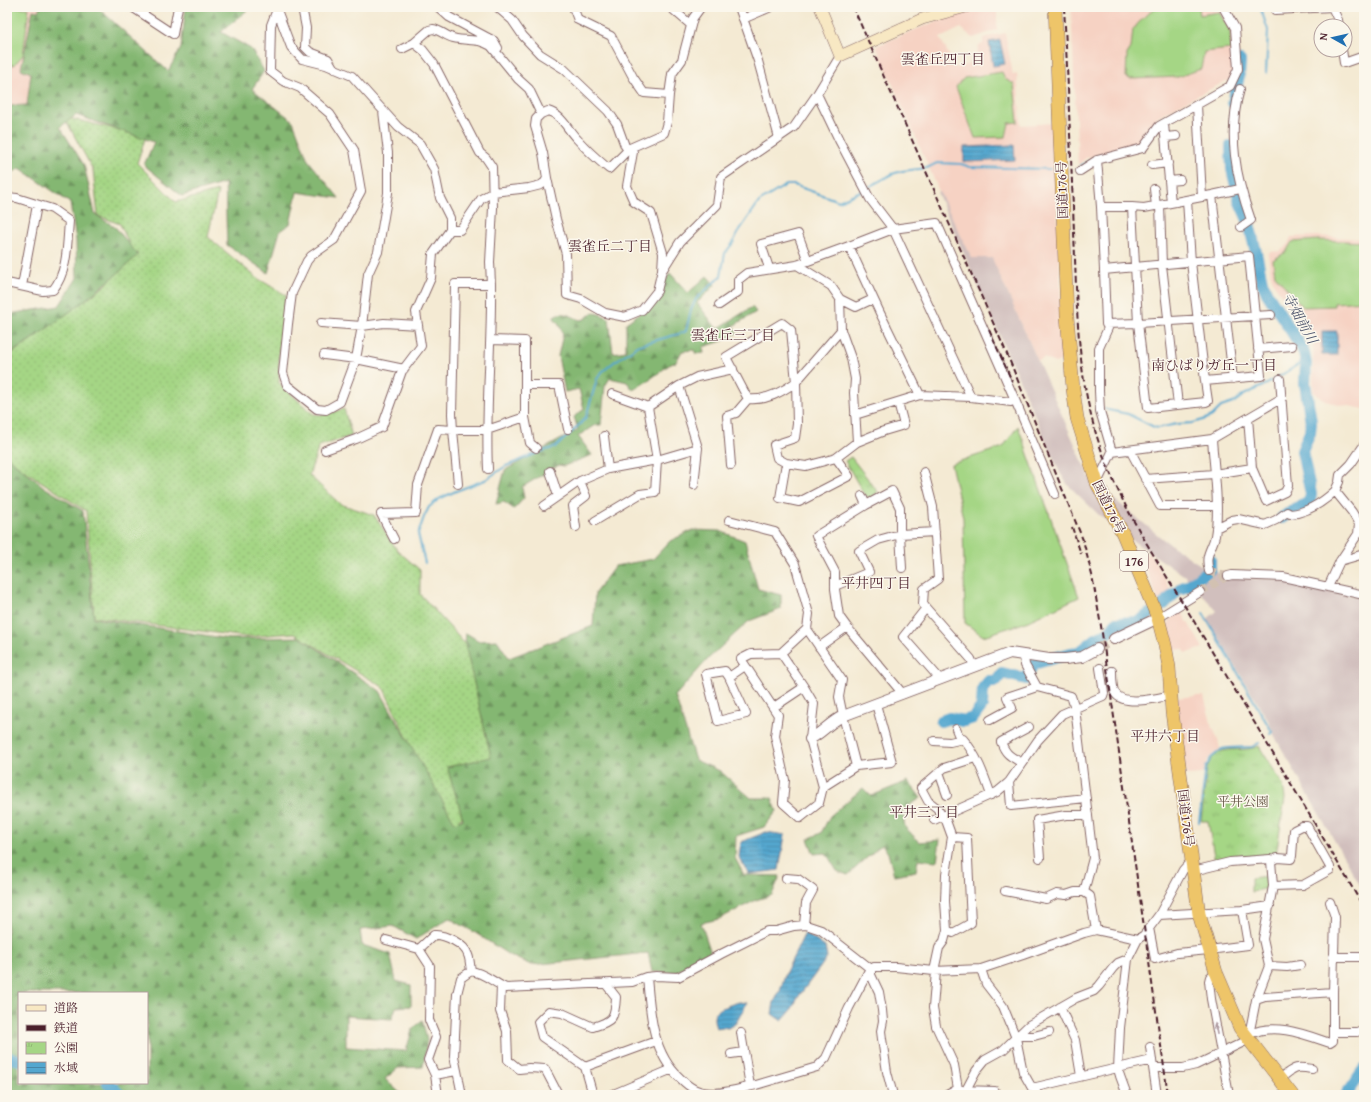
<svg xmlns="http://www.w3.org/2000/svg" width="1371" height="1102" font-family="'Gentium Book Plus','Noto Serif JP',serif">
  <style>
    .built { fill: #f6d2c3 }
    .railway { fill: #d1bfbd }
    .grass { fill: url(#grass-dots); stroke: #787a58 }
    .forest { fill: url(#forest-firs); stroke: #676b4e; fill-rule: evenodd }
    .park { fill: url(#park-tufts); stroke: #787a58 }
    .pitch { fill: #a5d685; stroke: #787a58 }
    .water { fill: url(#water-rules); stroke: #4f637d }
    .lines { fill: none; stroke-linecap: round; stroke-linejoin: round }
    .stream { stroke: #54a7cf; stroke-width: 2 }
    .river { stroke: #54a7cf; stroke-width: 12 }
    .minor-tunnel { stroke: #d2c1b1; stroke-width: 8; stroke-dasharray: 8 4; stroke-linecap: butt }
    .tertiary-tunnel { stroke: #d2c1b1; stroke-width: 10; stroke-dasharray: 10 5; stroke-linecap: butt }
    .minor-casing { stroke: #866666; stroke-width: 10 }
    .tertiary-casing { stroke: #866666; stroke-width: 12 }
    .secondary-casing { stroke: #866666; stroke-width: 12 }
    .trunk-casing { stroke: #866666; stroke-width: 14 }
    .minor { stroke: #fff; stroke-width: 8 }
    .tertiary { stroke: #fff; stroke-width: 10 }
    .secondary { stroke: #f8e8c3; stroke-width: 11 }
    .trunk { stroke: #eec569; stroke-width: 13 }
    .rail { stroke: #4a1f2b; stroke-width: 2; stroke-dasharray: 6 3; stroke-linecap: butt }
    .oneway { fill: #ae9aa0 }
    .labels { text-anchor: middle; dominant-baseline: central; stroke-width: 3; stroke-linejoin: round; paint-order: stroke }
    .shield { fill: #fbf7ec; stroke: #7f6065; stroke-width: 1 }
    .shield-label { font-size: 12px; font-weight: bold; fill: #4a1f2b }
    .street-label { font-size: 13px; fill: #4a1f2b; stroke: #fbf7ec }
    .park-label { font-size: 13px; fill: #655646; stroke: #fbf7ec }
    .neighbourhood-label { font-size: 14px; fill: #4a1f2b; stroke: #fbf7ec }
    .water-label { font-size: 14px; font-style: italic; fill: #4e556d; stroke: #fbf7ec }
  </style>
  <defs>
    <pattern id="grass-dots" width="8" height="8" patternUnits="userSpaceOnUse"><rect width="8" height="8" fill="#a5d685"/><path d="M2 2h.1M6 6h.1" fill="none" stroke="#90b773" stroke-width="1.8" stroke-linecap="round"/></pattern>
    <pattern id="forest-firs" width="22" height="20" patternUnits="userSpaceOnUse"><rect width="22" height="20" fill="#84b772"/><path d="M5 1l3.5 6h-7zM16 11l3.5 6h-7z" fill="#6e945e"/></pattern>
    <pattern id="park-tufts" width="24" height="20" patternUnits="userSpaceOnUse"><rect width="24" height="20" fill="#a5d685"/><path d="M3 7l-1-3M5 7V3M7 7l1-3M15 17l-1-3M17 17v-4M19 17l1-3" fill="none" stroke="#90b773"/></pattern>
    <pattern id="water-rules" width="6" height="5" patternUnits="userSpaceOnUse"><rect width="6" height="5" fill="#54a7cf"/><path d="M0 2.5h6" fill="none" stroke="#4887a8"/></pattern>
  </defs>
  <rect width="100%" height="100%" fill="#fbf7ec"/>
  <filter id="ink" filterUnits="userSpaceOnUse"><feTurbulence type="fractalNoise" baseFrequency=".025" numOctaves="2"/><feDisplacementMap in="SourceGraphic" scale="8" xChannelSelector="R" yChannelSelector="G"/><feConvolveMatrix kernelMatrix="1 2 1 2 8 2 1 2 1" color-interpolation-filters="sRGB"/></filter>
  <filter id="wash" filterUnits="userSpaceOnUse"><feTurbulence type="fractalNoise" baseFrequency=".012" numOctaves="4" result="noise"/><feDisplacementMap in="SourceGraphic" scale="16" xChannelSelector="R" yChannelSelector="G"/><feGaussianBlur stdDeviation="0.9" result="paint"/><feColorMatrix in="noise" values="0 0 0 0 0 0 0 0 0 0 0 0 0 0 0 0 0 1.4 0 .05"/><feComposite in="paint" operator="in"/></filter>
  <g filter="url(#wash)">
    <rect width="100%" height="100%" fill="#f4ead3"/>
    <path class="built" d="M7 7H40L34 107H7Z
      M986 7H997V30L973 38 961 28 940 38 956 68 969 64 972 61 976 56 979 45 983 44V38L1005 33 1013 75 1017 74 1021 125 1054 123 1063 357 1060 361 1055 363 1044 358 1038 361 992 259 972 258 939 191 876 46 961 11Z
      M1071 7 1075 8 1100 7H1220L1234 30 1237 68 1232 78 1158 116 1140 140 1133 145 1086 158 1078 165Z
      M1317 236 1364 239V409L1329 402 1316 395 1313 391V341L1307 330 1275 286 1271 275 1268 254 1270 252 1280 251 1287 246 1291 237Z
      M1150 554 1172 591 1159 602 1140 555Z
      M1180 609 1203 648 1186 653 1183 649 1173 650 1168 626 1170 618Z
      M1196 696H1204L1211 723 1218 740 1220 749 1210 757 1207 761 1203 774 1186 775 1177 698Z"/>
    <path class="railway" d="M939 191 972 258H992L1089 476 1109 495 1164 540 1196 562 1211 571 1237 578 1276 579 1364 598V892L1275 737 1268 720 1207 619 1217 611 1185 576 1136 543 1099 515 1068 485 1060 473 937 192Z"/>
    <path class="grass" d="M64 117 146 136 137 163 176 202 218 191 208 237 257 278 286 295 279 351V383L313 414 321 415 344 409 352 436 319 446 309 475 340 504 374 515 397 550 420 570V594L465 644 499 766 451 832 383 687 293 633 246 637 94 617 86 511 7 459V357L106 285 132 250 120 224 98 216 93 170Z"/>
    <path class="forest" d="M40 7H97L168 71 181 48 186 7H251L221 32 251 49 264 71 252 89 293 121 308 160 339 198 297 192 290 224 280 231 268 273 227 245 225 183 182 196 144 165 154 142 76 115 60 127 84 165 95 214 116 228 138 255C98 293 53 325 7 356V317L15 313 59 306 77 278 76 240 70 203 20 168 7 176V106L27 105 31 73 21 69 33 10 38 11Z
      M670 273 688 293 707 276 715 285 697 303 717 329 752 307 756 312 733 326 737 333 722 341 703 347 704 353 696 354 694 350 682 351 676 362 669 365 649 380 633 390 627 382 610 378 605 386 601 425H595L578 436 592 455 564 466 559 465 522 487 524 498 514 509 504 502 496 504 505 470 578 430 574 417 584 409 579 389 565 392 558 356 563 334 559 324 554 318V316C562 310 573 317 580 320L585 319 593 312 609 318 613 353 626 351V323L651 305Z
      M7 457 44 487 83 511 94 618 229 639 300 637 380 691 455 823 463 819 447 767 491 757 465 644 466 633 479 641 497 640 509 658 593 626 595 593 615 566 653 559 670 541 693 530 720 531 745 541 758 589 781 595V609L749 621 709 658 675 696 695 760 720 771 751 798H772L777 811 764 827 736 836 735 858 744 875 780 876 772 895 756 900 719 919 701 923 711 953 676 972H652L648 953 531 965 509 955 474 932 449 918 416 939 393 926 360 930 362 945 390 954 396 981 411 985V1006L396 1007 392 1019 346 1016V1047L406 1051 412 1030 422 1020 427 1040 423 1067 398 1068 385 1079 402 1095H7ZM19 993H147V1083H19Z
      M908 781 921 798 902 810 905 827 919 842 940 840 937 861 918 859 916 871 894 875 888 853 882 844 848 875 837 871 826 853 814 854 808 839 821 833 830 816 863 788 871 796Z"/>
    <path class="park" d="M851 457 878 492 871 498 865 496 845 461Z
      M1259 746 1283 785 1285 798 1276 855 1228 859 1215 862 1208 821H1201L1207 768C1217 740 1239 755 1259 746Z
      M1267 876 1268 888 1251 892V878Z"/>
    <path class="pitch" d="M7 7 29 8 23 55 14 65H7Z
      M1158 7H1199L1200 15 1219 12 1230 31 1231 49 1204 52 1201 69 1178 77 1130 79 1126 77 1127 54 1131 48 1133 29 1146 15Z
      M1002 72 1005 79 1014 84 1018 122 1009 123 1006 137 975 138 956 87 964 78Z
      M1318 240 1364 242V301L1334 303V306L1303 307 1275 275 1273 260 1286 252 1292 242Z
      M1018 426 1079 597 1024 623 983 636 965 623 963 518 951 464 1003 447Z"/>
    <path class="water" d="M1000 40 1005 64 993 66 989 42Z
      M1014 145 1015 160 964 162V147Z
      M1322 331H1337V355H1322Z
      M766 832 785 835 779 870 749 874 739 857 741 842Z
      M805 933 825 947 827 958 799 996 790 1012 782 1021 772 1014 774 1002 780 991 786 972Z
      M739 1002 747 1003 736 1023 728 1028 722 1027 716 1028C715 1025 714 1021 714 1018 714 1008 731 1005 739 1002Z"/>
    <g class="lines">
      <path class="stream" d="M1260 7 1268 30 1266 73
        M1161 120 1178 111
        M1080 166 1089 161
        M867 188 892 174 902 171 927 168 937 163 961 164 970 167 1050 169
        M1105 408 1108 410 1128 414 1154 427 1158 428 1177 424 1193 423 1206 419 1212 416 1221 407 1233 403 1244 395 1267 384 1299 364 1302 360 1304 353
        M425 563 418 534 424 517 429 507 439 499 456 491 485 480 506 466 540 452 556 447 580 424 586 417 597 379 602 372 614 362 639 345 682 333 686 331 691 310 696 299 721 276 725 253 733 243 737 234 759 202 786 185H794L839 201 863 190
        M1203 613 1272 732 1270 734
        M1199 822 1206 767 1211 758 1222 749 1229 748 1252 747 1259 743"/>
      <path class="river" d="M1233 103 1239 75 1240 61
        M1231 146 1232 169 1240 202 1248 220 1255 248 1262 282 1267 293 1302 348 1304 353 1306 364 1305 383 1311 422 1310 432 1302 451 1311 494 1310 500 1306 504 1296 508 1282 518
        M1182 588 1189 585 1210 569V559
        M1164 604 1174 594
        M941 721 949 718 964 721 973 718 982 706 983 688 989 681H996L1002 673 1026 679 1033 664 1071 653 1080 652 1096 639 1110 631 1116 623 1139 622 1149 614
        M7 1057 19 1060
        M108 1083 120 1095
        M1346 1095 1364 1069"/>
    </g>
  </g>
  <g filter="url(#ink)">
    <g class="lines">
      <path class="minor-tunnel" d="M1209 571 1216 574 1228 576
        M1200 592 1228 576"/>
      <path class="tertiary-tunnel" d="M1097 649 1114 639"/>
      <g class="minor-casing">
        <path id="minor" d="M132 7 173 34 178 7
          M278 7 271 25 270 71 283 81 300 88 330 114 354 150 361 191 334 240 311 256 307 261 292 293 288 324 283 373 287 385 317 409 326 410 340 402 356 359 362 326 368 274 378 252 388 193V153L383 111
          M302 7 306 28 305 47 310 52 328 59 334 69
          M438 7 449 17 494 41 498 48
          M497 7 512 20 523 36 540 54 564 69 608 111 617 124 625 146 633 152 627 186 634 202 651 213 663 253 662 270 657 291 642 310 625 317 605 313 581 299 567 295 566 254 556 219 547 178
          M573 7 578 20 611 36 633 77 644 93 669 95
          M670 7 691 25
          M739 7 758 61 779 138
          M1274 7 1275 10 1332 7
          M1332 7 1338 20 1339 26
          M277 10 291 47 302 59 326 65 352 76 398 127 420 144 434 169 440 198 450 218V230
          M743 19 771 7
          M402 49 414 43 423 50 434 64 480 153 486 158 492 167 493 208 490 262 491 284H455L452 414 453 430H487L525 417V341L491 340
          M1342 50 1344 63 1364 56
          M1240 89C1227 134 1236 178 1251 220L1241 227
          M817 94 840 142 870 199 893 229 971 397
          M1197 105 1202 197
          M541 114 548 111C562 115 567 129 577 139 587 150 598 160 609 169L630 148 664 133 667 122 669 95 672 74 682 60 693 18 701 7
          M1164 124 1171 203
          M1166 137 1176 136
          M1097 160 1101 207H1132L1138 323 1271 315
          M1152 165 1168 163
          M1080 171 1097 160 1143 148 1159 126 1230 86 1238 69 1235 28 1223 7
          M1169 181 1180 180
          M1154 189 1156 206
          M1212 195 1240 189
          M7 197 17 198 52 209 69 221C67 245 68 271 53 290L43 291 7 283
          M1187 200 1191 262 1205 381
          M1101 207 1104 270
          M1132 207 1144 208 1160 205
          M769 268 761 244 798 234 808 261
          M663 269 680 242 717 205 721 177 794 127 817 94 840 56
          M22 286 37 205
          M840 299 856 307 873 299
          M719 305 738 292V280L747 273 797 265 849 246 893 229 937 223 1015 400 1011 402 971 397 920 395 880 313 849 246
          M321 323 362 326 384 323 418 325
          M1106 324 1138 323 1148 408 1206 402 1208 401 1205 381 1261 376 1249 256 1104 270 1106 324 1108 328 1099 348V391L1100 411 1112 452
          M1258 349 1292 346
          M324 355 356 359 404 369
          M796 382 791 330 782 323 726 357 748 399C766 401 782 392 796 382L797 424 795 438 774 445 777 458 786 463 806 466 836 458 857 442 854 393 855 379 851 358 841 330 840 299 831 286 797 265
          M796 382 841 330
          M525 385H559L568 429
          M679 386 648 407 657 460 698 448
          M612 394 648 407
          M1015 400 1055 494
          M1178 405 1162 265 1160 205 1212 195 1233 379
          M855 415 920 395
          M525 417 530 443 536 448
          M1248 418 1252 468 1266 501 1285 492 1288 486 1280 379
          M604 436 608 469
          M857 442 884 431 904 425 898 402
          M325 450 356 439 382 427 402 371 421 346 416 312 431 278 433 254 450 230H460L481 199 493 192 529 188 541 185 545 182 547 178 543 153 535 126 536 119 541 114 529 89 518 79 491 46C477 37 468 42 453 38 446 36 440 30 433 29L429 30 414 43
          M1130 450 1160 506H1216
          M786 463 780 498 799 502 849 476 836 458
          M731 465 727 416 736 413 748 399
          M488 469C485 407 492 346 491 284
          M550 471 558 496
          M924 472 933 507 938 579 924 589 923 604 926 608
          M1145 479 1214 474 1252 468
          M1097 483 1112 452 1212 439
          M694 485 698 448 679 386 697 377 733 369
          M862 496 866 505
          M544 506 580 481 608 469 657 460 655 492 640 494 595 521
          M729 520 775 532 795 564 809 614 807 629 781 653 751 654 741 659 778 715 775 736 785 780 783 803 800 818 819 803 823 787 810 739 814 704 804 687
          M576 527 573 506 586 496 580 481
          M1216 528 1232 520 1238 519 1265 525 1276 520 1287 512 1290 514C1306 513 1323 502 1335 491
          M394 539 381 514 416 513 418 485 438 429 453 430 458 484
          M1340 561 1364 554
          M1209 571C1204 554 1212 550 1215 536 1220 506 1214 469 1212 439L1282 398
          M1228 576 1232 575 1283 577 1364 595
          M835 586 869 572 859 551 878 540 900 534 935 532
          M1328 587 1340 561 1358 534 1359 524 1352 512 1335 491 1339 482 1340 475 1351 464 1364 445
          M1158 618 1200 592
          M847 627 839 616 835 589V572L816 536 866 505 892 491 900 508V534L902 568
          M807 629 842 680 839 697 843 716 856 766
          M819 647 847 627 903 694
          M1024 656 1025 665 1037 687 1071 696 1075 708 1093 858 1084 892
          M1112 671C1112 678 1112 688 1115 693 1124 707 1158 698 1171 695
          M729 677 746 714 718 721 706 674 725 671 729 677 745 666
          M940 679 903 637 926 608 971 659 974 666
          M774 707 804 687 781 653
          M990 720 1012 708 1007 697 1037 687
          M956 729 960 739
          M934 741 950 742 963 739C977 755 984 775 991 795
          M1022 763C1010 756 1006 755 1001 742L1029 727
          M939 772 947 795
          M1009 782 1011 806 1086 798
          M823 787 856 766 892 762 876 704
          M942 816 937 808 928 801 921 788 944 768 975 758
          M934 820 997 792 1009 782 1038 740 1062 714 1103 696 1104 693 1100 668
          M1040 858 1037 820 1066 815H1088
          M1271 861 1277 858 1291 859 1292 856 1294 830 1302 826H1307L1330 867V870L1303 885 1273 886
          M1193 871 1230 862 1270 859 1271 861 1273 886 1263 939 1269 966 1256 1000
          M786 878 798 879 813 890 806 903 804 925
          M1005 891 1046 899 1057 894 1066 895 1075 892H1084L1090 896 1096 930
          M1330 902 1335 917 1333 992
          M1159 915 1242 910 1270 906
          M1149 928 1155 959 1177 953 1209 950 1248 945 1242 910
          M947 930 953 933 971 923 967 838 952 837
          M386 940 419 949 434 935C444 934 465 944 468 955 470 959 470 966 471 971 485 973 494 983 506 988L632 982 646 977 656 976 678 977 721 954 767 931H776L794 926 806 925 821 930 871 969V975L879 992 882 1010 883 1021 881 1031 882 1039 887 1072 893 1095
          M419 949 430 966 429 1020 436 1037 428 1060 435 1075 438 1095
          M1333 957H1364
          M1269 966 1287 967 1300 965
          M981 969 986 984 1003 1006 1016 1038 1023 1072 1032 1088 1152 1060
          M934 971 939 948 944 941 947 930 945 901 946 874 952 837 944 815
          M936 971 933 1008 936 1026 954 1065 958 1089 962 1090 995 1091 997 1095
          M1216 972 1210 977 1209 981 1211 999 1229 1095
          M647 977C650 1012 652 1053 680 1078 691 1089 698 1093 714 1093 728 1093 743 1088 756 1085 776 1079 797 1073 817 1067L826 1058 849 1008 868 972 874 967H896L934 971 981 969 1023 955 1084 933 1096 930 1138 939 1144 935 1159 915 1183 870 1192 860
          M605 983 616 997C615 1018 613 1021 593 1027L562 1013 549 1011 538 1022 542 1037 585 1067 656 1041
          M501 986 500 1011 507 1031 508 1060 519 1069 529 1068 545 1069 557 1092V1095
          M1060 1007 1075 1040 1081 1076
          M741 1033 750 1086
          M1250 1034C1275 1022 1306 1035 1330 1043L1333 1041V1032
          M1018 1036H1034L1049 1032
          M1150 1047 1157 1095
          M731 1054 744 1052
          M585 1067 593 1095
          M1153 1068H1183L1196 1065 1248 1040 1256 1000 1265 997 1333 992V1032H1357L1364 1029
          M435 1075 456 1071
          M1279 1079C1295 1068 1293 1066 1312 1069
          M1034 1087 1036 1090 1035 1095
          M966 1090 976 1071 985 1060 1003 1050 1029 1025 1076 998 1094 991 1099 986 1113 968 1118 963 1128 959
          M462 1095 454 1056 457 994 461 978 471 971
          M611 1095 670 1070
          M947 1095 958 1089
          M1127 1095 1120 1076 1118 1069 1120 1028 1128 959 1138 939
          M1363 1095 1364 1094"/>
      </g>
      <g class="tertiary-casing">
        <path id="tertiary" d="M1114 639 1158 618
          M810 739C822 733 830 722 843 716L1010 653 1049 659H1065L1082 657 1097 649"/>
      </g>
      <g class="secondary-casing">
        <path id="secondary" d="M820 7 840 56 922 19 966 7"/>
      </g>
      <g class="trunk-casing">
        <path id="trunk" d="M1055 7 1067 316 1073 389 1077 418 1097 483 1123 534 1158 618 1165 645 1169 667 1172 712 1199 914 1216 972 1240 1028 1292 1095"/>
      </g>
      <use href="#minor" class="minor"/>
      <use href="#tertiary" class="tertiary"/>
      <use href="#secondary" class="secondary"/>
      <use href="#trunk" class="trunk"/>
      <path class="rail" d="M853 7 1007 354 1083 540 1092 575 1101 626 1168 1095
        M1064 7C1068 82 1071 157 1074 232 1077 302 1076 373 1098 440 1118 504 1158 561 1192 618 1249 714 1308 811 1364 908
        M989 330 1012 381
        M1072 527 1081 554"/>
    </g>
    <defs><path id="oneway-solid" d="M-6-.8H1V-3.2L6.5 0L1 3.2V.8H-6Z"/></defs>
    <use class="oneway" href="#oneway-solid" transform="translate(1216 1029) rotate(-101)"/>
  </g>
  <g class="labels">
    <rect class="shield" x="1120" y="551" width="28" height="20" rx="3"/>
    <g class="shield-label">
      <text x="1134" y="561">176</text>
    </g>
    <g class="street-label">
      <text transform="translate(1062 190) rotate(-92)">国道176号</text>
      <text transform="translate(1109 507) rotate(64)">国道176号</text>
      <text transform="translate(1186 818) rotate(83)">国道176号</text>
    </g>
    <g class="park-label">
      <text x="1243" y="801">平井公園</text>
    </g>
    <g class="neighbourhood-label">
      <text x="943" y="59">雲雀丘四丁目</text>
      <text x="610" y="246">雲雀丘二丁目</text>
      <text x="733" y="335">雲雀丘三丁目</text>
      <text x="1214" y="365">南ひばりガ丘一丁目</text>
      <text x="876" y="583">平井四丁目</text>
      <text x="1165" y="736">平井六丁目</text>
      <text x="924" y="812">平井三丁目</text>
    </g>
    <g class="water-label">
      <text transform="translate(1300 318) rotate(61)">寺畑前川</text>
    </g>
  </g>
  <rect width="1371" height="1102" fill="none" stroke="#fbf7ec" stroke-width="24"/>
  <rect x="18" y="992" width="130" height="92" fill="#fbf7ec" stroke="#b4a19f"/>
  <rect x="26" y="1005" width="20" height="6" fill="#f8e8c3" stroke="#b4a19f"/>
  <text x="54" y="1012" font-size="12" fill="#4a1f2b">道路</text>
  <rect x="26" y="1025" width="20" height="6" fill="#4a1f2b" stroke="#b4a19f"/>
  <text x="54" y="1032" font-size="12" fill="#4a1f2b">鉄道</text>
  <rect x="26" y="1042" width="20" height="12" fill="url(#park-tufts)" stroke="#b4a19f"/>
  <text x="54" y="1052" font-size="12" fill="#4a1f2b">公園</text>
  <rect x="26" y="1062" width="20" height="12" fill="url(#water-rules)" stroke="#b4a19f"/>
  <text x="54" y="1072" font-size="12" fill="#4a1f2b">水域</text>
  <g transform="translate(1333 38) rotate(278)"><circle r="19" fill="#fbf7ec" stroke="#b4a19f"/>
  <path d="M0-3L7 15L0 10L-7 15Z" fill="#1f6fb2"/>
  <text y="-6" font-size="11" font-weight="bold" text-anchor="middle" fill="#4a1f2b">N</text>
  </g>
</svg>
